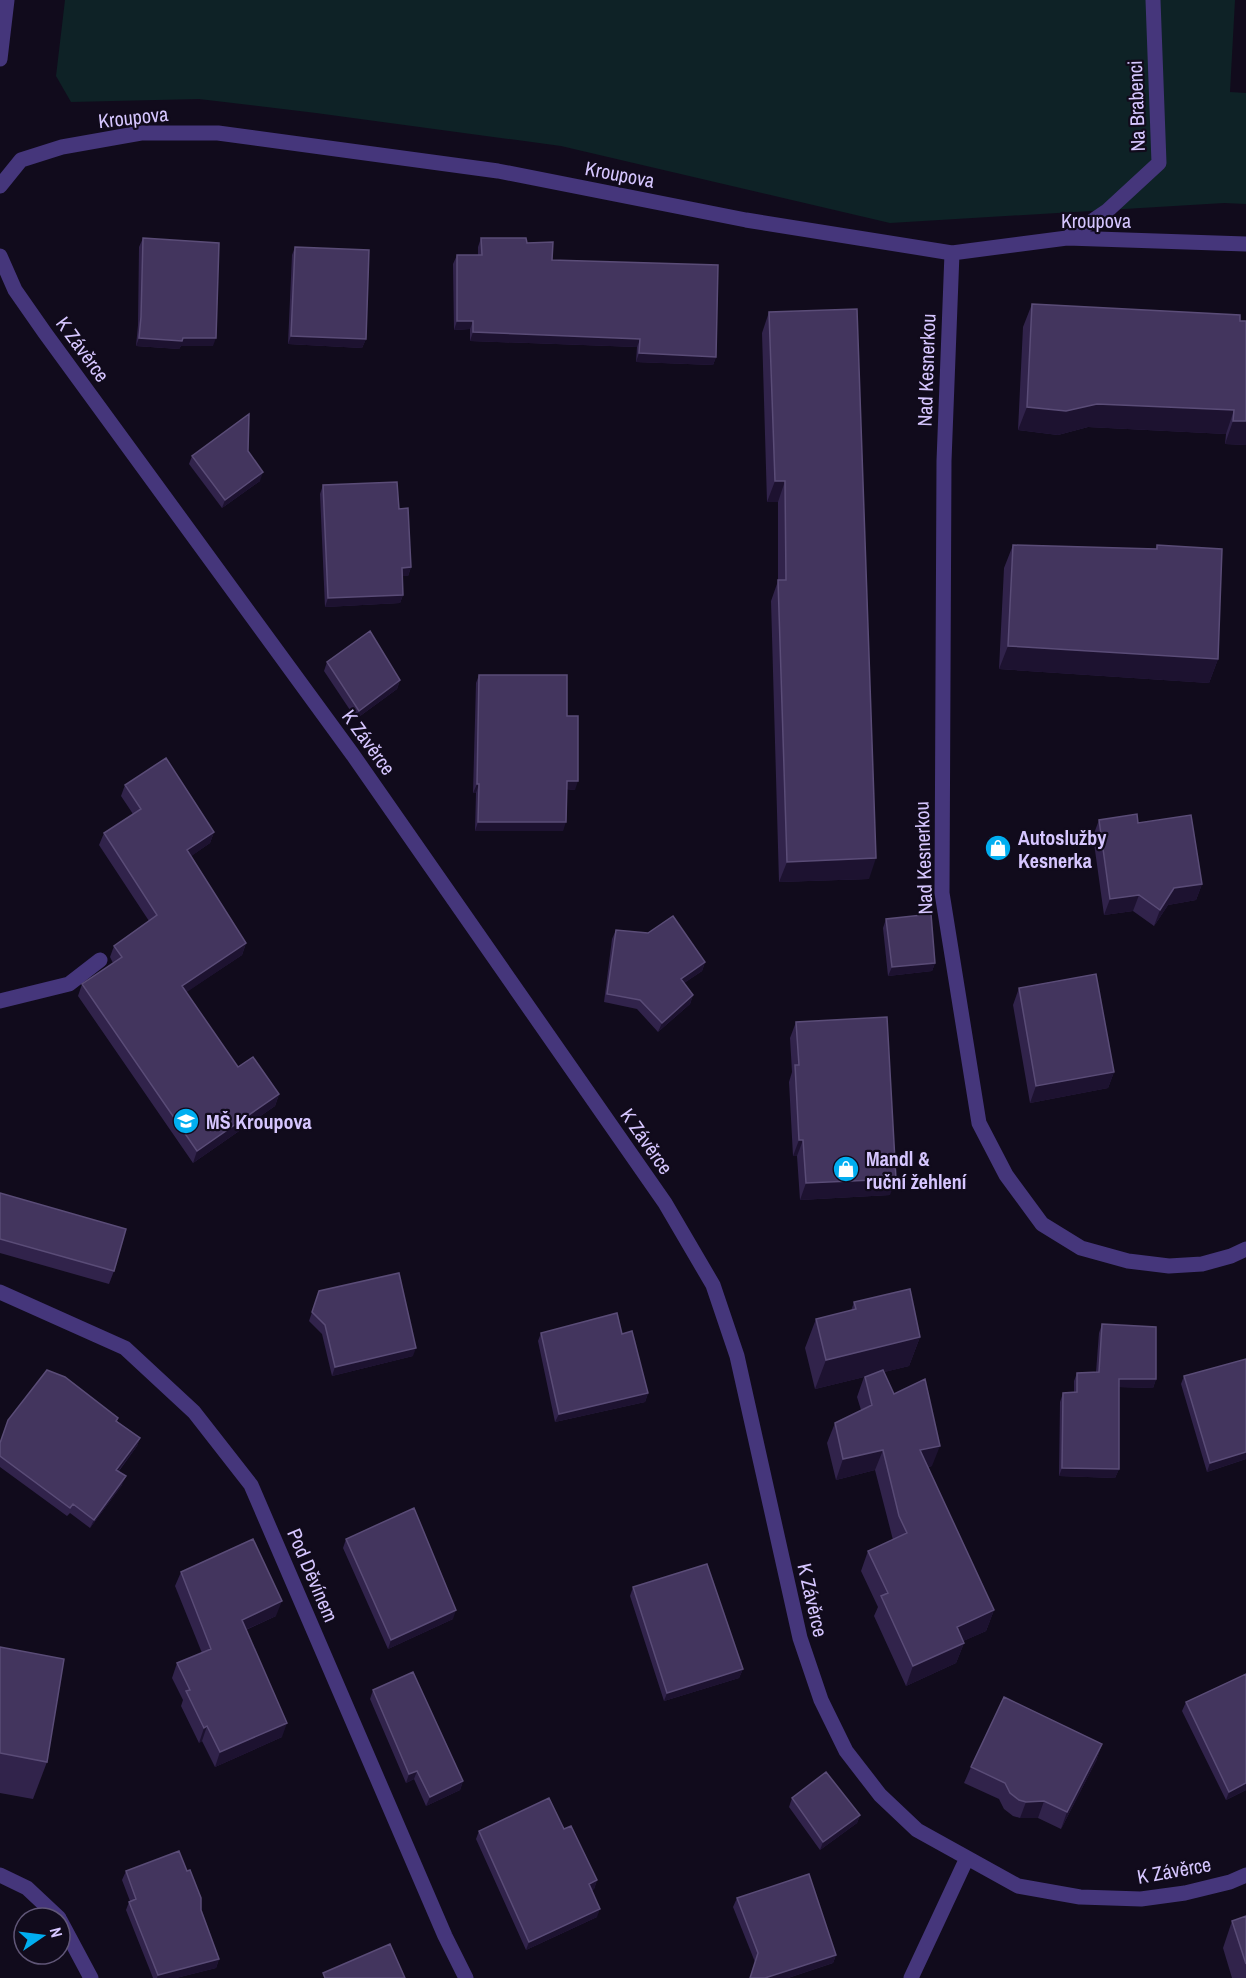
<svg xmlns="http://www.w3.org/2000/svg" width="1246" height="1978" font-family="'Archivo Narrow',sans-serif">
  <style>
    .green { fill: #0e2226 }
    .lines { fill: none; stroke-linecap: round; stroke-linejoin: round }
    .minor { stroke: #45367b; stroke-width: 15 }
    .wall { fill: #31234b }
    .shaded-wall { fill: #1d1230 }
    .building { fill: #43355e; stroke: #5a4c77; stroke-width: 1.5 }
    .labels { text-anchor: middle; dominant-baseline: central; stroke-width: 4.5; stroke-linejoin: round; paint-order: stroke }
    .street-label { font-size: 20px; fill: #d6c6ff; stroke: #110b1c }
    .poi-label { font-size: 20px; font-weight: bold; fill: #d6c6ff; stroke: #110b1c; text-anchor: start }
  </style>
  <rect width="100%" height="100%" fill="#110b1c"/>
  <path class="green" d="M65 0H1235L1230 92 1246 93V204L1224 203 890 223 561 146 316 113 199 99 71 102 56 76Z"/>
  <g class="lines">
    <path class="minor" d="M0 59 7 0
      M0 186 21 160 62 147 141 133H218L498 171 746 220 952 253 1067 238 1246 244
      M1067 238 1107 211 1159 163 1153 0
      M952 253 944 461 942 893 979 1123 1006 1175 1042 1224 1081 1248 1128 1261 1169 1266 1202 1264 1231 1256 1246 1249
      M0 256 15 290 45 333 353 755 665 1203 713 1285 737 1356 800 1638 821 1700 846 1751 880 1795 917 1830 1018 1886 1080 1897 1141 1899 1185 1893 1230 1882 1246 1875
      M0 1001 69 984 100 960
      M0 1292 125 1348 194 1412 251 1485 445 1936 466 1978
      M0 1875 27 1888 59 1918
      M60 1920 91 1978
      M911 1978 967 1858"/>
  </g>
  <path class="wall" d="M143 238 213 346H181L179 349 136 346 138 325 139 247Z
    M481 238 527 243 552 260 716 357 713 365 636 362 637 347 470 341V329L454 330 453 264 457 255H478V247Z
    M295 247 366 339 362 348 288 344 292 255Z
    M1032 304 1240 321 1246 445 1225 444 1226 434 1088 427 1058 435 1018 430 1023 327Z
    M769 312 869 879 779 882 771 601 778 581V502H767L762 333Z
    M192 456 260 481 222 508 189 464Z
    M323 485 399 509 411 567 408 576H402L403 595 400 603 325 607 320 494Z
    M1013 545 1156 549 1157 545 1218 659 1209 683 999 669 1004 568Z
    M327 662 400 680 397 689 356 719 324 671Z
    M479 675 567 716 575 790 566 789 563 831H475L476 793H473L476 683Z
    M125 785 214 832 210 843 191 856 246 943 242 955 186 992 238 1067 279 1094 275 1106 193 1163 78 996 82 984 113 963 110 957 114 946 149 921 99 845 104 833 133 814 121 796Z
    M1099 820 1138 823 1202 884 1196 900 1168 905 1154 926 1133 911 1104 915 1093 836Z
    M886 919 935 963 932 971 888 976 883 928Z
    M616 930 705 962 702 971 684 983 693 995 690 1004 658 1032 637 1009 604 1002 612 939Z
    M1019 988 1114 1072 1108 1088 1030 1103 1013 1005Z
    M796 1022 890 1195 800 1200 797 1156H793L789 1082 792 1072 790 1038Z
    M0 1193 114 1271 109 1284 0 1253Z
    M319 1291 413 1356 332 1376 322 1334 309 1321Z
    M854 1302 920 1337 909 1366 884 1372 894 1394 932 1466 928 1467 994 1610 986 1631 963 1641 964 1643 956 1663 906 1686 874 1616 878 1607 861 1571 868 1551 893 1540 875 1470 836 1480 827 1443 835 1423 861 1410 857 1397 864 1377 815 1389 805 1348 816 1319 851 1311Z
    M1102 1324 1156 1379 1153 1388 1119 1387V1469L1115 1478 1059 1476 1060 1402 1063 1393 1074 1392V1381L1077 1373 1096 1372 1099 1333Z
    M541 1333 622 1334 648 1393 645 1402 555 1422 538 1341Z
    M1184 1376 1246 1459 1207 1472 1181 1384Z
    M118 1418 117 1421 140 1438 137 1446 119 1471 122 1485 90 1528 70 1513 67 1516 0 1467V1443Z
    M346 1539 453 1619 388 1649 343 1548Z
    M181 1572 276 1616 246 1630 282 1737 215 1767 202 1741 199 1743 181 1706 183 1700 172 1678 177 1663 202 1653 175 1586Z
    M633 1587 743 1669 739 1678 664 1701 630 1596Z
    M0 1647 47 1762 33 1799 0 1793Z
    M373 1690 463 1781 460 1790 426 1806 414 1779 406 1783 370 1699Z
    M1186 1702 1246 1790 1226 1800 1182 1711Z
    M1102 1744 1096 1761 1061 1829 1038 1818H1020L1013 1816 1004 1809 999 1799 964 1783 971 1767Z
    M792 1798 860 1815 857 1823 820 1850 789 1807Z
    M564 1829 597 1880 594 1889 592 1890 597 1917 526 1950 476 1839 479 1831Z
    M126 1871 201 1910 219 1959 216 1968 176 1978H153L126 1910 129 1902 130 1901 122 1880Z
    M737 1898 836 1955 833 1963 788 1978H750L755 1962 733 1907Z
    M1246 1916V1978H1232L1223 1948 1232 1921Z"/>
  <path class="shaded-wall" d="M457 321H473L470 329 454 330Z
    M473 332 640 339 637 347 470 341Z
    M291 336 366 339 362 348 288 344Z
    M139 338H216L213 346H181L179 349 136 346Z
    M639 353 716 357 713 365 636 362Z
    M1097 404 1234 410 1226 434 1088 427 1058 435 1018 430 1027 407Z
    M1233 421H1246V445L1225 444Z
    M263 472 260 481 222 508 225 500Z
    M775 481H785L778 502H767Z
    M411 567 408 576H398L402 568Z
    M403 595 400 603 325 607 328 598Z
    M1008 646 1218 659 1209 683 999 669Z
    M400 680 397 689 356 719 359 711Z
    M567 781H578L575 790 563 789Z
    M477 784H479L476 793H473Z
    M478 822H566L563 831H475Z
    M214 832 210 843 183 862 187 850Z
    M876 858 869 879 779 882 787 862Z
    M1202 884 1196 900 1168 905 1154 926 1160 910 1174 888Z
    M1139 895 1133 911 1104 915 1110 899Z
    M246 943 242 955 178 998 182 986Z
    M705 962 702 971 678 987 681 979Z
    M935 963 932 971 888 976 892 967Z
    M693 995 690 1004 658 1032 662 1023Z
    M1114 1072 1108 1088 1030 1103 1036 1086Z
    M279 1094 275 1106 193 1163 197 1151Z
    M799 1140H803L797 1156H793Z
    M896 1179 890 1195 800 1200 806 1183Z
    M920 1337 909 1366 815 1389 826 1360Z
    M416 1348 413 1356 332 1376 335 1367Z
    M1119 1379H1156L1153 1388 1116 1387Z
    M648 1393 645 1402 555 1422 559 1414Z
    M140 1438 137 1446 113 1478 116 1470Z
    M940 1446 932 1466 912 1470 920 1450Z
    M883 1450 875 1470 836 1480 843 1459Z
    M1246 1452V1459L1207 1472 1210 1463Z
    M1062 1468 1119 1469 1115 1478 1059 1476Z
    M126 1476 122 1485 90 1528 94 1520Z
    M282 1601 276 1616 236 1634 242 1620Z
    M456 1610 453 1619 388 1649 391 1640Z
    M994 1610 986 1631 950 1647 957 1627Z
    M964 1643 956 1663 906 1686 913 1666Z
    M743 1669 739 1678 664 1701 667 1693Z
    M287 1723 282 1737 215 1767 220 1752Z
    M207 1726 202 1741 199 1743 204 1728Z
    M1102 1744 1096 1761 1061 1829 1067 1812Z
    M417 1771 414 1779 406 1783 409 1774Z
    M463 1781 460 1790 426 1806 430 1797Z
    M1246 1783V1790L1226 1800 1229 1792Z
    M1044 1801 1038 1818H1020L1026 1802Z
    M860 1815 857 1823 820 1850 823 1842Z
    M597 1880 594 1889 586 1892 589 1884Z
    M600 1909 597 1917 526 1950 529 1942Z
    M836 1955 833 1963 788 1978H765Z
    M219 1959 216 1968 176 1978H157L158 1975Z"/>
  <path class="building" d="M143 238 219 243 216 338H183L182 341 139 338 141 317Z
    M481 238H526L527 243 553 242 552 260 718 265 716 357 639 353 640 339 473 332V321H457V255H482Z
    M295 247 369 250 366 339 291 336Z
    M1032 304 1240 315V321H1246V421H1233L1234 410 1097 404 1066 411 1027 407Z
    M857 309 876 858 787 862 778 580H786L785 481H775L769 312Z
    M249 414 248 451 263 472 225 500 192 456Z
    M397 482 399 509 408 508 411 567 402 568 403 595 328 598 323 485Z
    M1013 545 1157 549V545L1222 549 1218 659 1008 646Z
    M370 631 400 680 359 711 327 662Z
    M479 675H567V716H578V781H567L566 822H478L479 784H477Z
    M166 758 214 832 187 850 246 943 182 986 238 1067 253 1057 279 1094 197 1151 82 984 122 957 114 946 157 915 104 833 141 809 125 785Z
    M1137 814 1138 823 1191 815 1202 884 1174 888 1160 910 1139 895 1110 899 1099 820Z
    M931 914 935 963 892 967 886 919Z
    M673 916 705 962 681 979 693 995 662 1023 640 1000 607 994 616 930 648 933Z
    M1096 974 1114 1072 1036 1086 1019 988Z
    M887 1017 896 1179 806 1183 803 1140H799L795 1065H799L796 1022Z
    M0 1193 126 1229 114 1271 0 1239Z
    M399 1273 416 1348 335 1367 325 1325 312 1312 319 1291Z
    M910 1289 920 1337 826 1360 816 1319 856 1309 854 1302Z
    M617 1313 622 1334 632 1331 648 1393 559 1414 541 1333Z
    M1102 1324 1156 1327V1379H1119V1469L1062 1468 1063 1393 1077 1392V1373L1099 1372Z
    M1246 1359V1452L1210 1463 1184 1376Z
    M47 1370 65 1377 118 1418 116 1421 140 1438 116 1470 126 1476 94 1520 73 1504 70 1508 0 1456V1443L8 1420Z
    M883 1370 894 1394 925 1379 940 1446 920 1450 994 1610 957 1627 964 1643 913 1666 881 1596 888 1593 868 1551 907 1533 899 1516 883 1450 843 1459 835 1423 872 1405 865 1377Z
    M414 1508 456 1610 391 1640 346 1539Z
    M253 1539 282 1601 242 1620 287 1723 220 1752 207 1726 204 1728 186 1691 190 1690 177 1663 211 1649 181 1572Z
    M707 1564 743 1669 667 1693 633 1587Z
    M0 1647 64 1659 47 1762 0 1753Z
    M413 1672 463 1781 430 1797 417 1771 409 1774 373 1690Z
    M1246 1674V1783L1229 1792 1186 1702Z
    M1004 1697 1102 1744 1067 1812 1044 1801 1026 1802 1019 1800 1010 1793 1005 1783 971 1767Z
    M826 1772 860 1815 823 1842 792 1798Z
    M549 1798 564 1829 571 1826 597 1880 589 1884 600 1909 529 1942 479 1831Z
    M179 1851 187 1871 190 1870 201 1898V1910L219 1959 158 1975 129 1902 136 1899 126 1871Z
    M809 1874 836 1955 765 1978H750L758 1953 737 1898Z
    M1246 1916V1964L1232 1921Z
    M390 1944 405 1978H325L323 1973Z"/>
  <defs>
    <g id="shop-disc" transform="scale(1.35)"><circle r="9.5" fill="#01aef0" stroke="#110b1c"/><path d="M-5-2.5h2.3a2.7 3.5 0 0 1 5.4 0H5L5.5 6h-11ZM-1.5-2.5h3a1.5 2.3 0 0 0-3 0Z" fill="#fff"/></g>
    <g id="school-disc" transform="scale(1.35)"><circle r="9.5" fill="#01aef0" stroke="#110b1c"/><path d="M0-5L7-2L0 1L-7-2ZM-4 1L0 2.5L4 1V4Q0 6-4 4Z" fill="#fff"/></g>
  </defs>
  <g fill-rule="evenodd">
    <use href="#shop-disc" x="998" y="848"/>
    <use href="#school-disc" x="186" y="1121"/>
    <use href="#shop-disc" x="846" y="1169"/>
  </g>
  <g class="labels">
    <g class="street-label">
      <text transform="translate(1136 106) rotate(-92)">Na Brabenci</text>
      <text transform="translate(133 117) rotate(-6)">Kroupova</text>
      <text transform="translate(620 174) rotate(11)">Kroupova</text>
      <text x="1096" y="220">Kroupova</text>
      <text transform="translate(83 349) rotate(54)">K Závěrce</text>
      <text transform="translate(926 370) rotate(-88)">Nad Kesnerkou</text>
      <text transform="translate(369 742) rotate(54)">K Závěrce</text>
      <text transform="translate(923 858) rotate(-92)">Nad Kesnerkou</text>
      <text transform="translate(647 1141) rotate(55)">K Závěrce</text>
      <text transform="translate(313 1575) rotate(67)">Pod Děvínem</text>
      <text transform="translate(813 1600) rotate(77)">K Závěrce</text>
      <text transform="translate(1174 1870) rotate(-10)">K Závěrce</text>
    </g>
    <g class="poi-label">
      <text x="1018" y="837">Autoslužby<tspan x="1018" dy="23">Kesnerka</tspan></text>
      <text x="206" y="1121">MŠ Kroupova</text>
      <text x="866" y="1158">Mandl &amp;<tspan x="866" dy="23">ruční žehlení</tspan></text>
    </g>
  </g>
  <g transform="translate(42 1936) rotate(76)"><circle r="28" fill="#110b1c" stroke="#605677" stroke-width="1.5"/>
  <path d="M0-4.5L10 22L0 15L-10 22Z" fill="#01aef0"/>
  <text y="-9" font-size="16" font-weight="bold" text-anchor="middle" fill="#d6c6ff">N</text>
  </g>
</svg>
